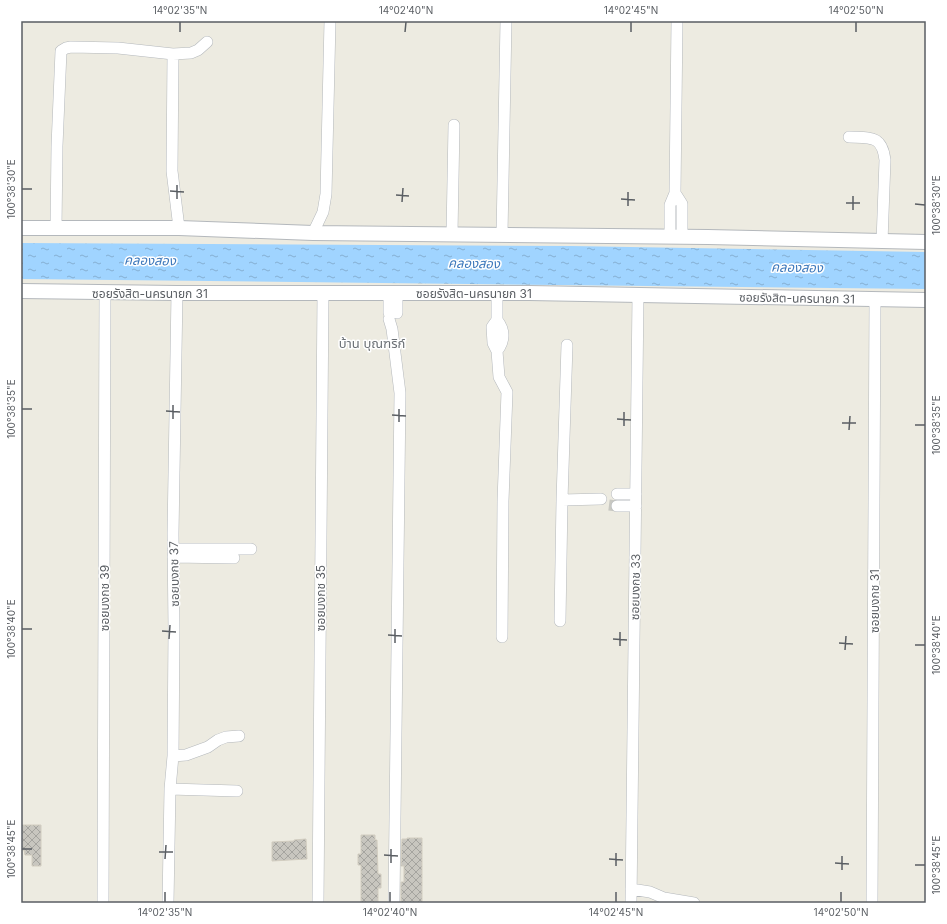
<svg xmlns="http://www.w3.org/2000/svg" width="947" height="924" font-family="Inter,'Noto Sans Thai',sans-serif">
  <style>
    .water { fill: url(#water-ripples) }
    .building { fill: url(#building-cross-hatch); stroke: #d2cdc0 }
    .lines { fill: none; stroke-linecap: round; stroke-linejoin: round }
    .minor-tunnel { stroke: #c8c8c2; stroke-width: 11; stroke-dasharray: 11 5.5; stroke-linecap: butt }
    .minor-casing { stroke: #b4b8bc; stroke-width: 12 }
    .tertiary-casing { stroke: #b4b8bc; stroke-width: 16 }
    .minor { stroke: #fff; stroke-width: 11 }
    .tertiary { stroke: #fff; stroke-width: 14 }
    .ticks { fill: none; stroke: #5a5e63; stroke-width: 1.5 }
    .labels { text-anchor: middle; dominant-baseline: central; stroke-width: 3; stroke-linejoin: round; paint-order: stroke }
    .street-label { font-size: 12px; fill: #5a5e63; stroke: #fff }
    .water-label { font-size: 13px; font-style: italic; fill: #3e79bc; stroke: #fff }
    .neighbourhood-label { font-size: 13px; fill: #6b7075; stroke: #fff }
    .neatline { fill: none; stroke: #5a5e63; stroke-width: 1.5 }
    .ticks-label { font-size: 10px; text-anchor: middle; fill: #5a5e63 }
  </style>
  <defs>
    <pattern id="water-ripples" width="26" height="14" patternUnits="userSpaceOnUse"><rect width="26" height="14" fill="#a0d4ff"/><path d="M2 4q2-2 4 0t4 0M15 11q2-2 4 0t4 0" fill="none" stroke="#85afd2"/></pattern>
    <pattern id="building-cross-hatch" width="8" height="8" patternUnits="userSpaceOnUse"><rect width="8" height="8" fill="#c8c6bf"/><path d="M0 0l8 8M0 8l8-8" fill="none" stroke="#a5a49f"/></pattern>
  </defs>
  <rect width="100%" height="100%" fill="#edebe1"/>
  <path class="water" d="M21 243 571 246 926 252V289L21 279Z"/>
  <path class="building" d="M21 825H41V866H32V855H25L24 850H22Z
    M361 835H375V840H377L378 874H381V888H378V903H361V865H358V854H361Z
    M407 838H422V903H401V882H404V866H401L402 839H407Z
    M306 839 307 859 272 861V842L294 841V840Z"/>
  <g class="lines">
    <path class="minor-tunnel" d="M609 505 617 506"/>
    <g class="minor-casing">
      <path id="minor" d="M173 54 172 171 179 228
        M849 137C871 138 882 135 885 160L882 242
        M675 193 682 204V237
        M56 229 57 146 61 51 66 48 71 47 118 48 173 54 191 53 198 50 207 42
        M313 233 323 212 326 194 330 21
        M452 234 454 125
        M502 235 506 21
        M670 237V205L675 193 677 21
        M389 293V313
        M397 293V313
        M497 293V320L492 327 493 343 497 351 499 377 507 392 503 501 502 637
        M389 319 392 329 400 393 394 903
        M497 320C505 330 505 341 497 351
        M567 345 562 500 601 499
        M617 494H636
        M617 506H636
        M173 549H251
        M173 557 234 558
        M560 621 562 500
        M173 756 186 755 208 747 218 740 226 737 239 736
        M170 789 237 791
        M631 889 650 892 664 898 694 903
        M103 903 105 292
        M168 903 170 789 173 756 174 630 173 534 177 293
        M318 903 323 293
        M631 903 638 295
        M872 903 875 300"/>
    </g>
    <g class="tertiary-casing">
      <path id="tertiary" d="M21 228H179L313 233 708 237 926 242
        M21 291 177 293H529L926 300"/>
    </g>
    <use href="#minor" class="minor"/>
    <use href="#tertiary" class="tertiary"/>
  </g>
  <path class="ticks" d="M180 32V22M405 32 406 22M631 32V22M856 32V22M22 189H32M170 191 184 192M396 195 409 196M177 199V185M621 199 635 200M402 202 403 188M846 203H860M915 204 925 205M628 206V192M853 210V196M22 409H32M166 411 180 412M392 415 406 416M173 419V405M617 419 631 420M399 422V409M842 423H856M915 425H925M624 426V412M849 430 850 416M22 629H32M162 631 176 632M388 635 402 636M169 639 170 625M613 639 627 640M395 643V629M839 643 853 644M915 645H925M620 646V632M845 650 846 636M22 849H32M159 852H173M384 855 398 856M165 859 166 845M609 859 623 860M391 863V849M835 863 849 864M915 865H925M616 866V853M842 870V856M165 902V892M390 902V892M616 902V892M841 902V892"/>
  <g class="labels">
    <g class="street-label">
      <text x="150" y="293">ซอยรังสิต-นครนายก 31</text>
      <text x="474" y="293">ซอยรังสิต-นครนายก 31</text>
      <text transform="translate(797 298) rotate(1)">ซอยรังสิต-นครนายก 31</text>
      <text transform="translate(174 574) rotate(-91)">ซอยบงกช 37</text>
      <text transform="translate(635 587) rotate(-89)">ซอยบงกช 33</text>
      <text transform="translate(104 598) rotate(-90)">ซอยบงกช 39</text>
      <text transform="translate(320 598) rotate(-90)">ซอยบงกช 35</text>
      <text transform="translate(874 601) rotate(-90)">ซอยบงกช 31</text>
    </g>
    <g class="water-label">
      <text transform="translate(150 260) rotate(1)">คลองสอง</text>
      <text transform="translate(474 263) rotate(1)">คลองสอง</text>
      <text transform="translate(797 267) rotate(1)">คลองสอง</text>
    </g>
    <g class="neighbourhood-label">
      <text x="372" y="343">บ้าน บุณฑริก์</text>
    </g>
  </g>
  <rect width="947" height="924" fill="none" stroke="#ffffff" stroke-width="44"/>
  <rect x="22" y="22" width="903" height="880" class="neatline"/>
  <g class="ticks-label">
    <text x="180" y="14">14°02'35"N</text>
    <text x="406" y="14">14°02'40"N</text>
    <text x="631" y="14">14°02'45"N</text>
    <text x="856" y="14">14°02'50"N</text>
    <text transform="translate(11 189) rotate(-90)" y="4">100°38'30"E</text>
    <text transform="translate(936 205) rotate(-90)" y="4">100°38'30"E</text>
    <text transform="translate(11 409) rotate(-90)" y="4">100°38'35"E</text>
    <text transform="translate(936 425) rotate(-90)" y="4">100°38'35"E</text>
    <text transform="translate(11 629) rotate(-90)" y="4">100°38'40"E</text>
    <text transform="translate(936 645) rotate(-90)" y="4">100°38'40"E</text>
    <text transform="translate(11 849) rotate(-90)" y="4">100°38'45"E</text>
    <text transform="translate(936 865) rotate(-90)" y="4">100°38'45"E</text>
    <text x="165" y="916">14°02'35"N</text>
    <text x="390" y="916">14°02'40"N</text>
    <text x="616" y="916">14°02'45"N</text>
    <text x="841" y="916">14°02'50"N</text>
  </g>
</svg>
